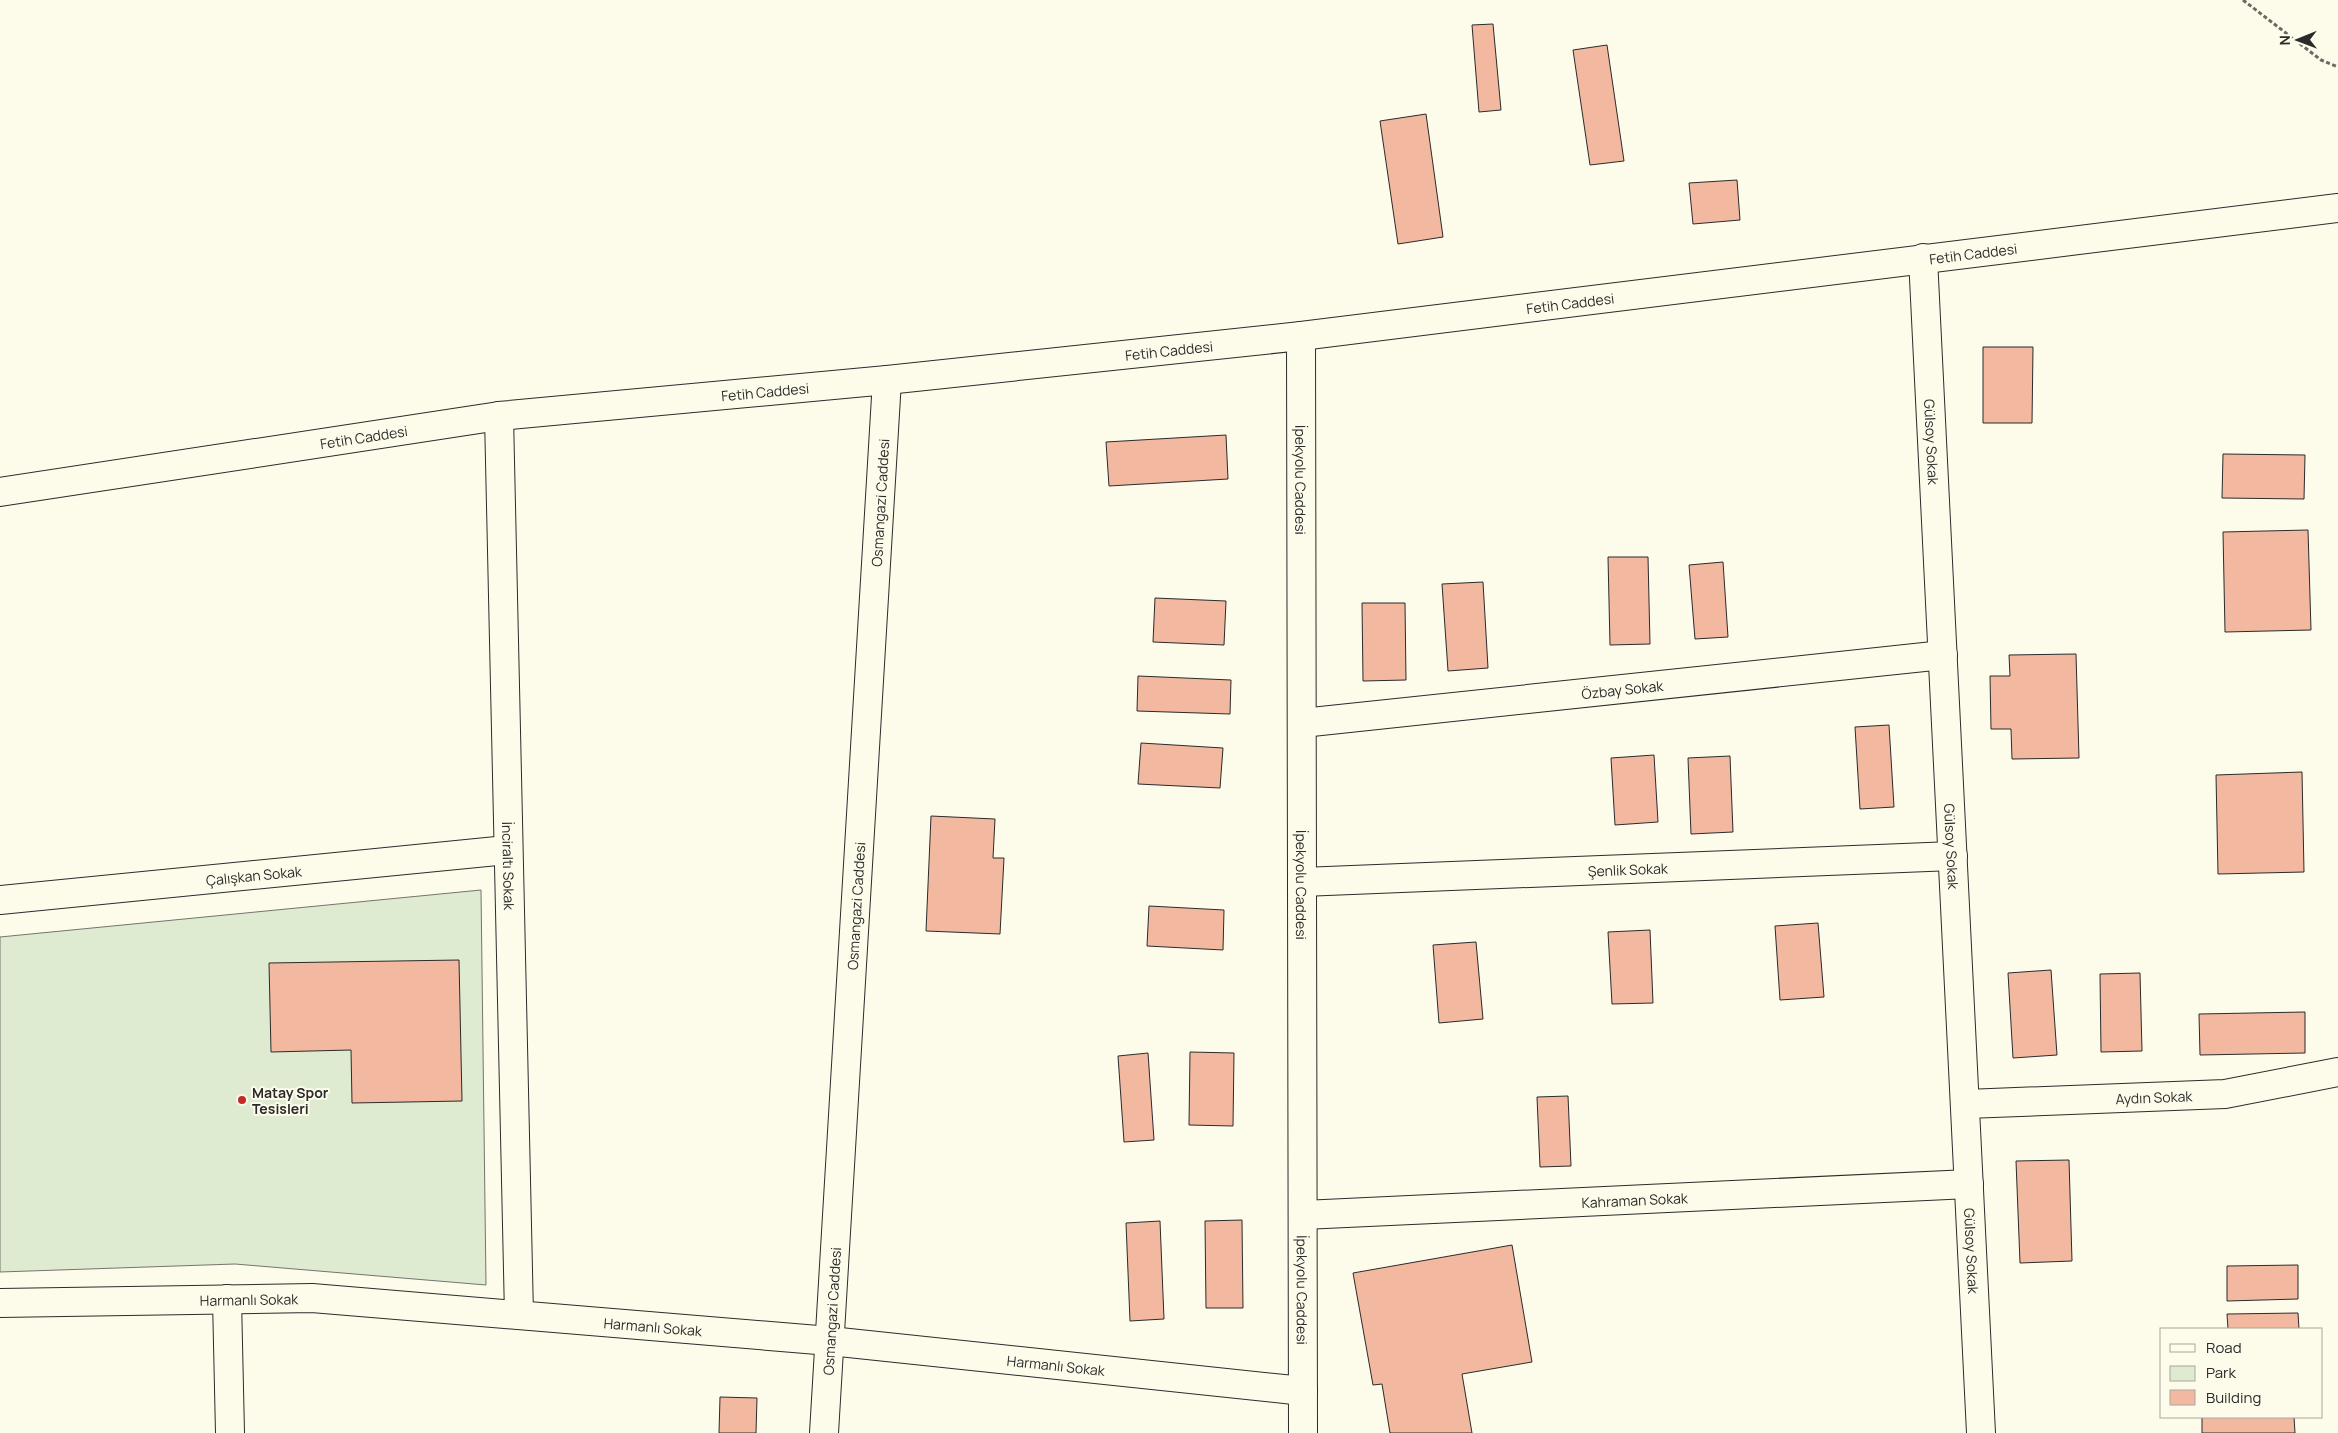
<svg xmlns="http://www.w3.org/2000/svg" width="2338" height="1433" font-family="Manrope,sans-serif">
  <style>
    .green { fill: #deebd1; stroke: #74746e }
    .building { fill: #f2b8a0; stroke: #2b2b2b }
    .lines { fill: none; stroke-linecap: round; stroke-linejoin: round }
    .minor-casing { stroke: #2b2b2b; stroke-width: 30 }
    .tertiary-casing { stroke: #2b2b2b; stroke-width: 30 }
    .path { stroke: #6a6964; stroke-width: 3; stroke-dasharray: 4 2.5; stroke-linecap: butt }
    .minor { stroke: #fdfbea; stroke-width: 28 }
    .tertiary { stroke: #fdfbea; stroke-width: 28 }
    .poi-dot { fill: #c62828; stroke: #fdfbea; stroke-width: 2 }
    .labels { text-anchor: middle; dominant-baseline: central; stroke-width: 4; stroke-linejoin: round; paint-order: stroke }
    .street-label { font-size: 14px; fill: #2b2b2b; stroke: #fdfbea }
    .poi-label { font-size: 14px; font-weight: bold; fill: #2b2b2b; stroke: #fdfbea; text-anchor: start }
  </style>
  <rect width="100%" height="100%" fill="#fdfbea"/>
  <path class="green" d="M481 890 486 1285 235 1264 0 1272V937Z"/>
  <path class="building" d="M1493 24 1501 110 1479 112 1472 25Z
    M1607 45 1624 161 1590 165 1573 50Z
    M1426 114 1443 237 1398 244 1380 121Z
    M1737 180 1740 220 1693 224 1689 183Z
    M1983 347H2033L2032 423H1983Z
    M1226 435 1228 479 1109 486 1106 442Z
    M2223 454 2305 455 2304 499 2222 498Z
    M2308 530 2311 630 2225 632 2223 532Z
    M1608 557H1648L1650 644 1610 645Z
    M1723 562 1728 637 1695 639 1689 565Z
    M1483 582 1488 668 1448 671 1442 584Z
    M1155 598 1226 601 1224 645 1153 642Z
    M1362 603H1405L1406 680 1363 681Z
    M2076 654 2079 758 2012 759 2011 729H1991L1990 676H2010L2009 655Z
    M1138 676 1231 680 1230 714 1137 711Z
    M1889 725 1894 807 1860 809 1855 727Z
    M1141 743 1223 748 1220 788 1138 784Z
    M1654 755 1658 822 1615 825 1611 758Z
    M1730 756 1733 832 1691 834 1688 758Z
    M2302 772 2304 872 2218 874 2216 775Z
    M931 816 995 819 993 858H1004L1000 934 926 931Z
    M1149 906 1224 910 1223 950 1147 946Z
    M1818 923 1824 997 1780 1000 1775 926Z
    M1650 930 1653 1003 1612 1004 1608 932Z
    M1476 942 1483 1019 1439 1023 1433 945Z
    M459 960 462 1101 352 1103 351 1050 271 1052 269 963Z
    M2051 970 2057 1055 2013 1058 2008 973Z
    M2140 973 2142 1051 2101 1052 2100 974Z
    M2305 1012V1053L2200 1055 2199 1014Z
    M1190 1052 1234 1053 1233 1126 1189 1125Z
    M1148 1053 1154 1140 1124 1142 1118 1056Z
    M1568 1096 1571 1166 1540 1167 1537 1097Z
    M2069 1160 2072 1261 2020 1263 2016 1161Z
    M1242 1220 1243 1308H1206L1205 1221Z
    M1160 1221 1164 1319 1130 1321 1126 1223Z
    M1512 1245 1532 1362 1462 1374 1472 1433H1390L1382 1384 1373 1385 1353 1273Z
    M2298 1265V1299L2227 1301V1266Z
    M2298 1313 2299 1329H2228L2227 1314Z
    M720 1397 757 1398 756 1433H719Z
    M2202 1417H2294L2295 1433H2202Z"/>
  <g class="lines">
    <g class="minor-casing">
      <g id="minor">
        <path id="s1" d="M1923 258 1981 1433"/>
        <path id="s2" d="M1301 336 1303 1433"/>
        <path id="s3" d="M499 416 519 1315"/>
        <path id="s4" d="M1302 723 1943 655"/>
        <path id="s5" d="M1302 882 1953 856"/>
        <path id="s6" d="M0 900 507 850"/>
        <path id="s7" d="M1966 1104 2225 1094 2338 1072"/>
        <path id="s8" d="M1303 1215 1969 1184"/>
        <path d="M227 1299 230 1433"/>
        <path id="s9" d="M0 1303 312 1298 830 1341 1303 1391"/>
        <path id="s10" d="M824 1433 887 380"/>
      </g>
    </g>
    <g class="tertiary-casing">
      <g id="tertiary">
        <path id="s11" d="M0 492 499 416 887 380 1301 336 2338 208"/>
      </g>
    </g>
    <path class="path" d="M2243 0 2321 60 2338 67"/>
    <use href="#minor" class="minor"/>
    <use href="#tertiary" class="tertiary"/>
  </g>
  <circle class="poi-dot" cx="242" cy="1100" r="5"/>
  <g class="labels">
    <g class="street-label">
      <text stroke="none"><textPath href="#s11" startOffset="1988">Fetih Caddesi</textPath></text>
      <text stroke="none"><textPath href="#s11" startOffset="1582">Fetih Caddesi</textPath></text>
      <text stroke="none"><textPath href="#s11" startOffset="1178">Fetih Caddesi</textPath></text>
      <text stroke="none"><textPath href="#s11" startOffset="772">Fetih Caddesi</textPath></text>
      <text stroke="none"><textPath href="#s11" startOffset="368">Fetih Caddesi</textPath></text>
      <text stroke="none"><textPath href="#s1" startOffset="184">Gülsoy Sokak</textPath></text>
      <text stroke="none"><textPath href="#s2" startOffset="144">İpekyolu Caddesi</textPath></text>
      <text stroke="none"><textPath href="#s10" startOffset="932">Osmangazi Caddesi</textPath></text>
      <text stroke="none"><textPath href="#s4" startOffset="322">Özbay Sokak</textPath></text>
      <text stroke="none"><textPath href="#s1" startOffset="589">Gülsoy Sokak</textPath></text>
      <text stroke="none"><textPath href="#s3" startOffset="450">İnciraltı Sokak</textPath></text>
      <text stroke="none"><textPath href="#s5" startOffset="326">Şenlik Sokak</textPath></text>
      <text stroke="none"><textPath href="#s6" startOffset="255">Çalışkan Sokak</textPath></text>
      <text stroke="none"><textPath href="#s2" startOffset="549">İpekyolu Caddesi</textPath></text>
      <text stroke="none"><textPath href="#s10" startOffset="528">Osmangazi Caddesi</textPath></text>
      <text stroke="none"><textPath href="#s7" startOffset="188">Aydın Sokak</textPath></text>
      <text stroke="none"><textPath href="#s8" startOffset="332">Kahraman Sokak</textPath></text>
      <text stroke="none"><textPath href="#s1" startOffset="994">Gülsoy Sokak</textPath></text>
      <text stroke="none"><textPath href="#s2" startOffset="954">İpekyolu Caddesi</textPath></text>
      <text stroke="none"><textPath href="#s9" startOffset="249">Harmanlı Sokak</textPath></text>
      <text stroke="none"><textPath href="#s10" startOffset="122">Osmangazi Caddesi</textPath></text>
      <text stroke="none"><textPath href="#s9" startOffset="654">Harmanlı Sokak</textPath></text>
      <text stroke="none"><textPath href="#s9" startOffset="1059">Harmanlı Sokak</textPath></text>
    </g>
    <g class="poi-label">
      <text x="252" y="1092">Matay Spor<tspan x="252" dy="16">Tesisleri</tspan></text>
    </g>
  </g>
  <rect x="2160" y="1328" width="162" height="90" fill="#fdfbea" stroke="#a9a89e"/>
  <rect x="2170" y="1344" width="25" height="8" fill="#fdfbea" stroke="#a9a89e"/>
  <text x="2206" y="1353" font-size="15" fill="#2b2b2b">Road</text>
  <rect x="2170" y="1366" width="25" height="15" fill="#deebd1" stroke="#a9a89e"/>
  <text x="2206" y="1378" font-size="15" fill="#2b2b2b">Park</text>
  <rect x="2170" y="1390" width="25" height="15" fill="#f2b8a0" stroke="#a9a89e"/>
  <text x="2206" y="1403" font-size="15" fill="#2b2b2b">Building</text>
  <g transform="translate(2298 40) rotate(269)" stroke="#fdfbea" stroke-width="4" paint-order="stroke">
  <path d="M0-4L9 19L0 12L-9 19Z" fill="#2b2b2b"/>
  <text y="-8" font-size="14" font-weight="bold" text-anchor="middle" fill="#2b2b2b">N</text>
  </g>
</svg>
